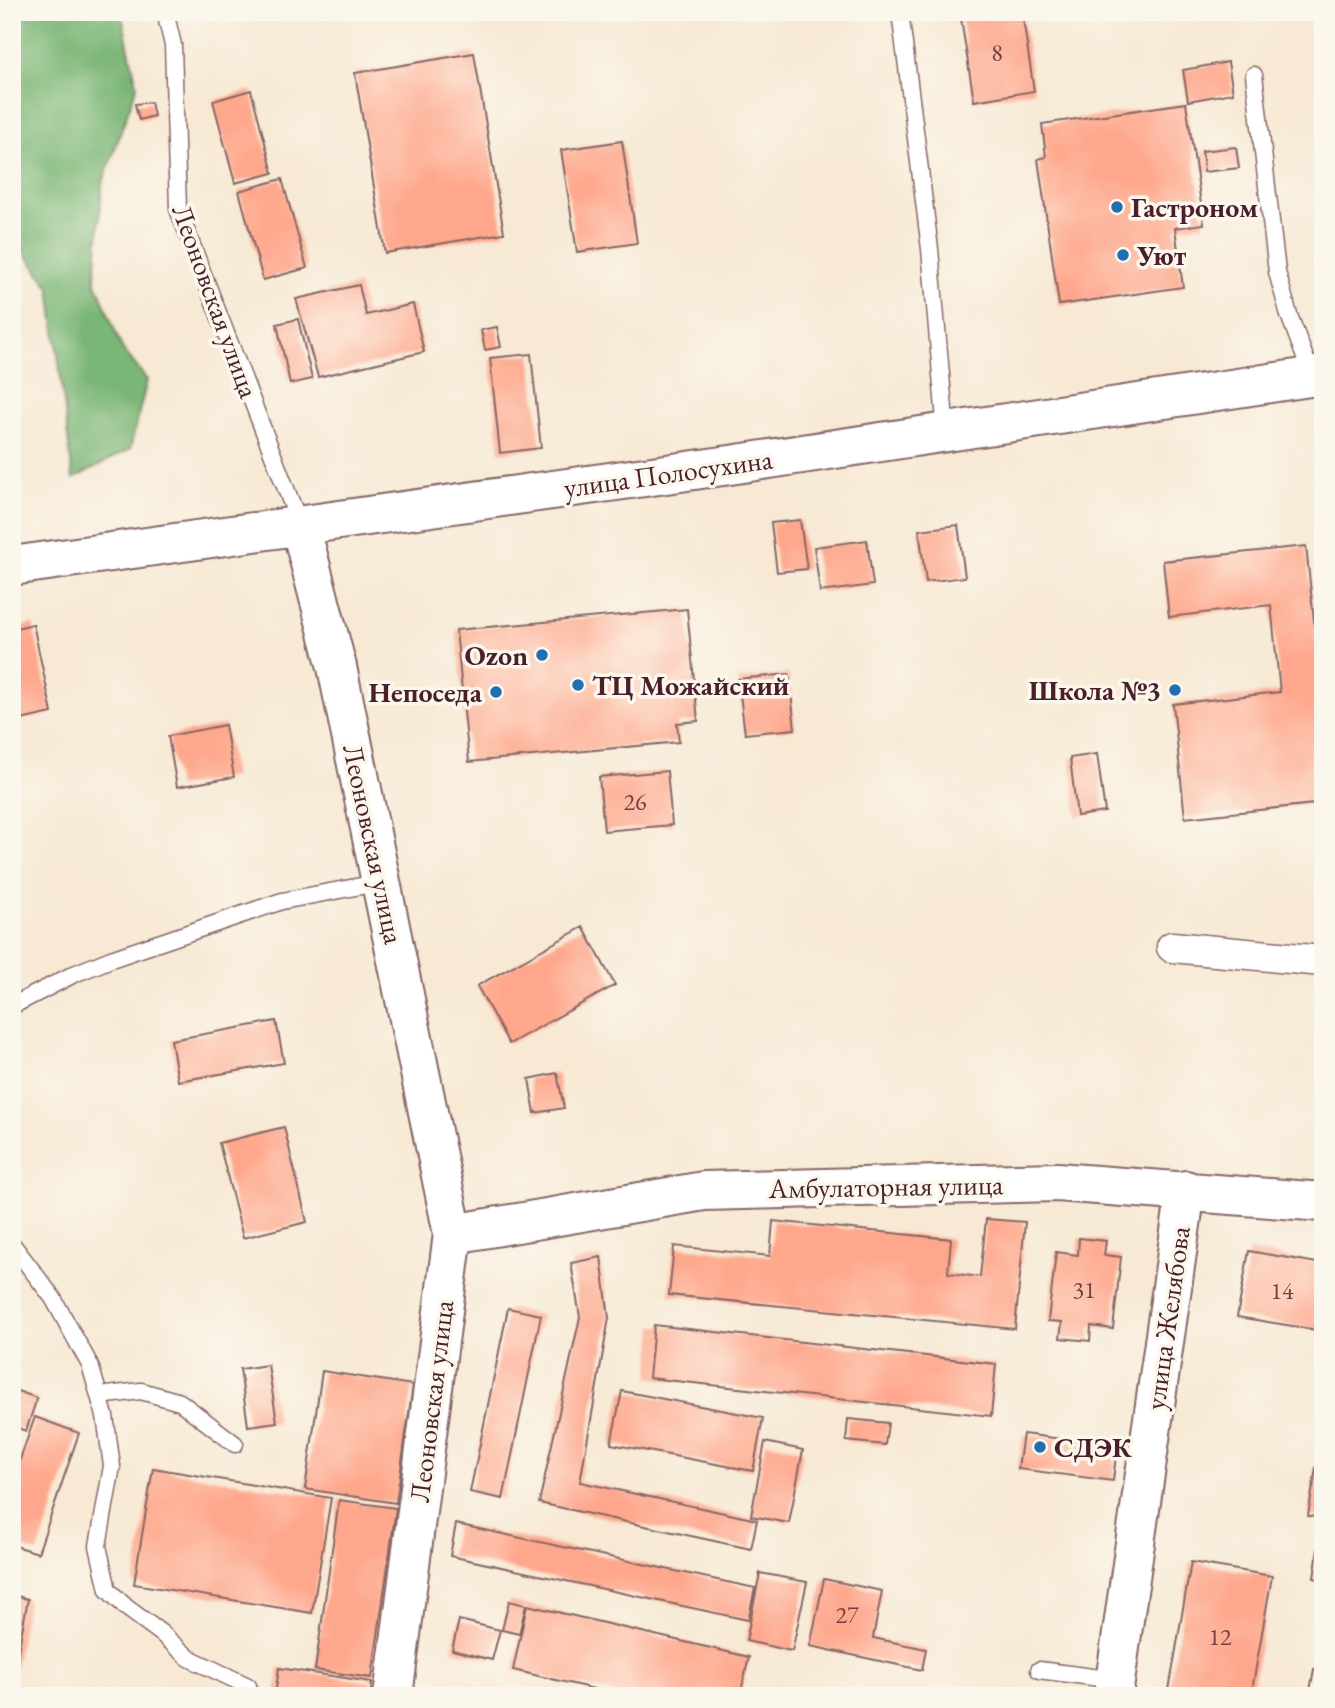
<svg xmlns="http://www.w3.org/2000/svg" width="1335" height="1708" font-family="'EB Garamond',serif">
  <style>
    .forest { fill: #7ab676; stroke: #626a50; stroke-width: 2 }
    .building { fill: #fea78c }
    .lines { fill: none; stroke-linecap: round; stroke-linejoin: round }
    .service-casing { stroke: #876666; stroke-width: 19 }
    .minor-casing { stroke: #876666; stroke-width: 33 }
    .tertiary-casing { stroke: #876666; stroke-width: 42 }
    .service { stroke: #fff; stroke-width: 16 }
    .minor { stroke: #fff; stroke-width: 30 }
    .tertiary { stroke: #fff; stroke-width: 38 }
    .poi-dot { fill: #1f6fb2; stroke: #fbf7ec; stroke-width: 2.5 }
    .labels { text-anchor: middle; dominant-baseline: central; stroke-width: 7; stroke-linejoin: round; paint-order: stroke }
    .number-label { font-size: 24px; fill: #774143 }
    .poi-label { font-size: 28px; font-weight: bold; fill: #4a1f2b; stroke: #fbf7ec; text-anchor: start }
    .street-label { font-size: 28px; fill: #4a1f2b; stroke: #fbf7ec }
  </style>
  <rect width="100%" height="100%" fill="#fbf7ec"/>
  <filter id="ink" filterUnits="userSpaceOnUse"><feTurbulence type="fractalNoise" baseFrequency=".0143" numOctaves="2"/><feDisplacementMap in="SourceGraphic" scale="14" xChannelSelector="R" yChannelSelector="G"/><feConvolveMatrix kernelMatrix="1 2 1 2 8 2 1 2 1" color-interpolation-filters="sRGB"/></filter>
  <filter id="wash" filterUnits="userSpaceOnUse"><feTurbulence type="fractalNoise" baseFrequency=".00686" numOctaves="4" result="noise"/><feDisplacementMap in="SourceGraphic" scale="28" xChannelSelector="R" yChannelSelector="G"/><feGaussianBlur stdDeviation="1.57" result="paint"/><feColorMatrix in="noise" values="0 0 0 0 0 0 0 0 0 0 0 0 0 0 0 0 0 1.4 0 .05"/><feComposite in="paint" operator="in"/></filter>
  <g filter="url(#wash)">
    <rect width="100%" height="100%" fill="#f7e9d4"/>
    <path class="forest" d="M12 12H121L137 86 102 185 95 280 122 348 147 380 130 449 73 479 50 288 12 236Z
      M218 12H290C266 16 242 21 218 12Z"/>
    <g id="blocks">
      <path class="building" d="M960 12H1022L1034 91 974 101Z
        M474 53 504 233 385 253 355 73Z
        M1228 62 1233 93 1188 101 1183 70Z
        M251 90 273 173 235 183 213 101Z
        M151 102 154 116 139 120 135 104Z
        M1186 103 1204 224 1175 228 1183 287 1059 305 1038 159 1046 157 1042 124Z
        M622 141 637 243 577 252 561 150Z
        M1236 147 1239 168 1204 172 1202 151Z
        M282 179 307 268 263 280 239 191Z
        M359 285 366 315 413 304 424 352 318 377 296 299Z
        M298 319 312 379 290 384 277 324Z
        M497 327 501 347 485 350 481 330Z
        M531 354 541 448 500 453 490 358Z
        M800 520 807 569 777 572 771 523Z
        M958 525 965 577 926 582 919 530Z
        M867 540 873 585 820 592 814 547Z
        M1306 546 1321 686H1323V803L1185 818 1173 704 1280 692 1271 605 1169 617 1163 561Z
        M687 609 698 721 677 723 679 742 469 762 456 630Z
        M33 624 52 713 12 722V629Z
        M789 674 795 729 745 734 738 679Z
        M225 725 234 777 177 787 168 736Z
        M1097 754 1105 812 1077 816 1070 758Z
        M667 771 672 825 604 831 599 777Z
        M583 927 615 985 509 1044 477 986Z
        M276 1021 284 1063 178 1081 171 1040Z
        M557 1073 564 1108 535 1113 529 1079Z
        M284 1127 307 1222 243 1238 219 1143Z
        M986 1219 1025 1222 1015 1329 669 1295 674 1246 770 1256 773 1221 951 1239 948 1273 980 1277Z
        M1079 1238 1106 1241 1104 1255 1121 1257 1113 1329 1091 1326 1090 1341 1060 1338 1062 1322 1048 1321 1056 1252 1078 1255Z
        M1249 1251 1323 1264V1331L1237 1317Z
        M601 1257 609 1318 580 1482 757 1520 751 1549 539 1503 580 1317 571 1263Z
        M508 1308 541 1315 503 1499 470 1492Z
        M654 1325 996 1364 991 1416 649 1378Z
        M268 1365 277 1422 248 1426 240 1369Z
        M322 1371 413 1385 396 1503 305 1489Z
        M12 1389 37 1398 26 1431 12 1426Z
        M622 1391 763 1418 753 1471 611 1444Z
        M35 1417 79 1433 38 1553 12 1545V1482Z
        M848 1419 888 1423 885 1445 846 1441Z
        M1023 1434 1117 1446 1113 1481 1018 1469Z
        M765 1442 803 1450 789 1523 751 1516Z
        M153 1468 331 1498 312 1613 134 1584Z
        M1316 1468 1323 1469V1518L1308 1516Z
        M339 1500 396 1508 372 1678 315 1670Z
        M456 1524 755 1588 748 1620 450 1556Z
        M1318 1549 1323 1550V1580L1314 1578Z
        M1191 1562 1272 1576 1251 1696H1168Z
        M760 1573 807 1582 792 1651 746 1641Z
        M824 1579 882 1591 873 1638 926 1649 922 1670 810 1646Z
        M12 1595 28 1599 14 1673H12Z
        M509 1601 526 1605 519 1634 502 1630Z
        M527 1605 749 1657 740 1696H624L513 1670Z
        M459 1620 500 1630 492 1660 452 1650Z
        M279 1668 372 1682 370 1696H275Z
        M1314 1669 1323 1670V1696H1309Z"/>
    </g>
  </g>
  <g filter="url(#ink)">
    <use href="#blocks" fill-opacity="0" stroke="#876666" stroke-width="2"/>
    <g class="lines">
      <g class="service-casing">
        <path id="service" d="M165 12 173 45 178 209 300 525
          M900 12 930 249 946 432
          M1254 75 1277 272 1289 315 1312 376
          M12 1006 74 974 111 959 282 901 382 882
          M12 1244 53 1298 90 1365 105 1416 112 1466 98 1546 108 1590 127 1608 161 1633 189 1658 248 1686
          M99 1396 141 1391 180 1402 235 1444
          M1039 1670 1115 1680"/>
      </g>
      <g class="minor-casing">
        <path id="minor" d="M1172 947 1323 961"/>
      </g>
      <g class="tertiary-casing">
        <path id="tertiary" d="M300 525 337 667 453 1234 393 1696
          M12 566 730 465 1323 375
          M453 1234 704 1191 1057 1182 1323 1202
          M1113 1696 1186 1190"/>
      </g>
      <use href="#service" class="service"/>
      <use href="#minor" class="minor"/>
      <use href="#tertiary" class="tertiary"/>
    </g>
  </g>
  <g class="poi-dot">
    <circle cx="1117" cy="207" r="7"/>
    <circle cx="1123" cy="255" r="7"/>
    <circle cx="542" cy="655" r="7"/>
    <circle cx="578" cy="685" r="7"/>
    <circle cx="1175" cy="690" r="7"/>
    <circle cx="496" cy="692" r="7"/>
    <circle cx="1040" cy="1447" r="7"/>
  </g>
  <g class="labels">
    <g class="number-label">
      <text x="997" y="52">8</text>
      <text x="635" y="801">26</text>
      <text x="1084" y="1289">31</text>
      <text x="1282" y="1290">14</text>
      <text x="847" y="1614">27</text>
      <text x="1220" y="1636">12</text>
    </g>
    <g class="poi-label">
      <text x="1131" y="207">Гастроном</text>
      <text x="1137" y="255">Уют</text>
      <text x="528" y="655" text-anchor="end">Ozon</text>
      <text x="592" y="685">ТЦ Можайский</text>
      <text x="1161" y="690" text-anchor="end">Школа №3</text>
      <text x="482" y="692" text-anchor="end">Непоседа</text>
      <text x="1054" y="1447">СДЭК</text>
    </g>
    <g class="street-label">
      <text transform="translate(216 301) rotate(70)">Леоновская улица</text>
      <text transform="translate(668 473) rotate(-8)">улица Полосухина</text>
      <text transform="translate(374 844) rotate(78)">Леоновская улица</text>
      <text transform="translate(886 1186) rotate(-1)">Амбулаторная улица</text>
      <text transform="translate(1167 1318) rotate(-82)">улица Желябова</text>
      <text transform="translate(431 1401) rotate(-83)">Леоновская улица</text>
    </g>
  </g>
  <rect width="1335" height="1708" fill="none" stroke="#fbf7ec" stroke-width="42"/>
</svg>
